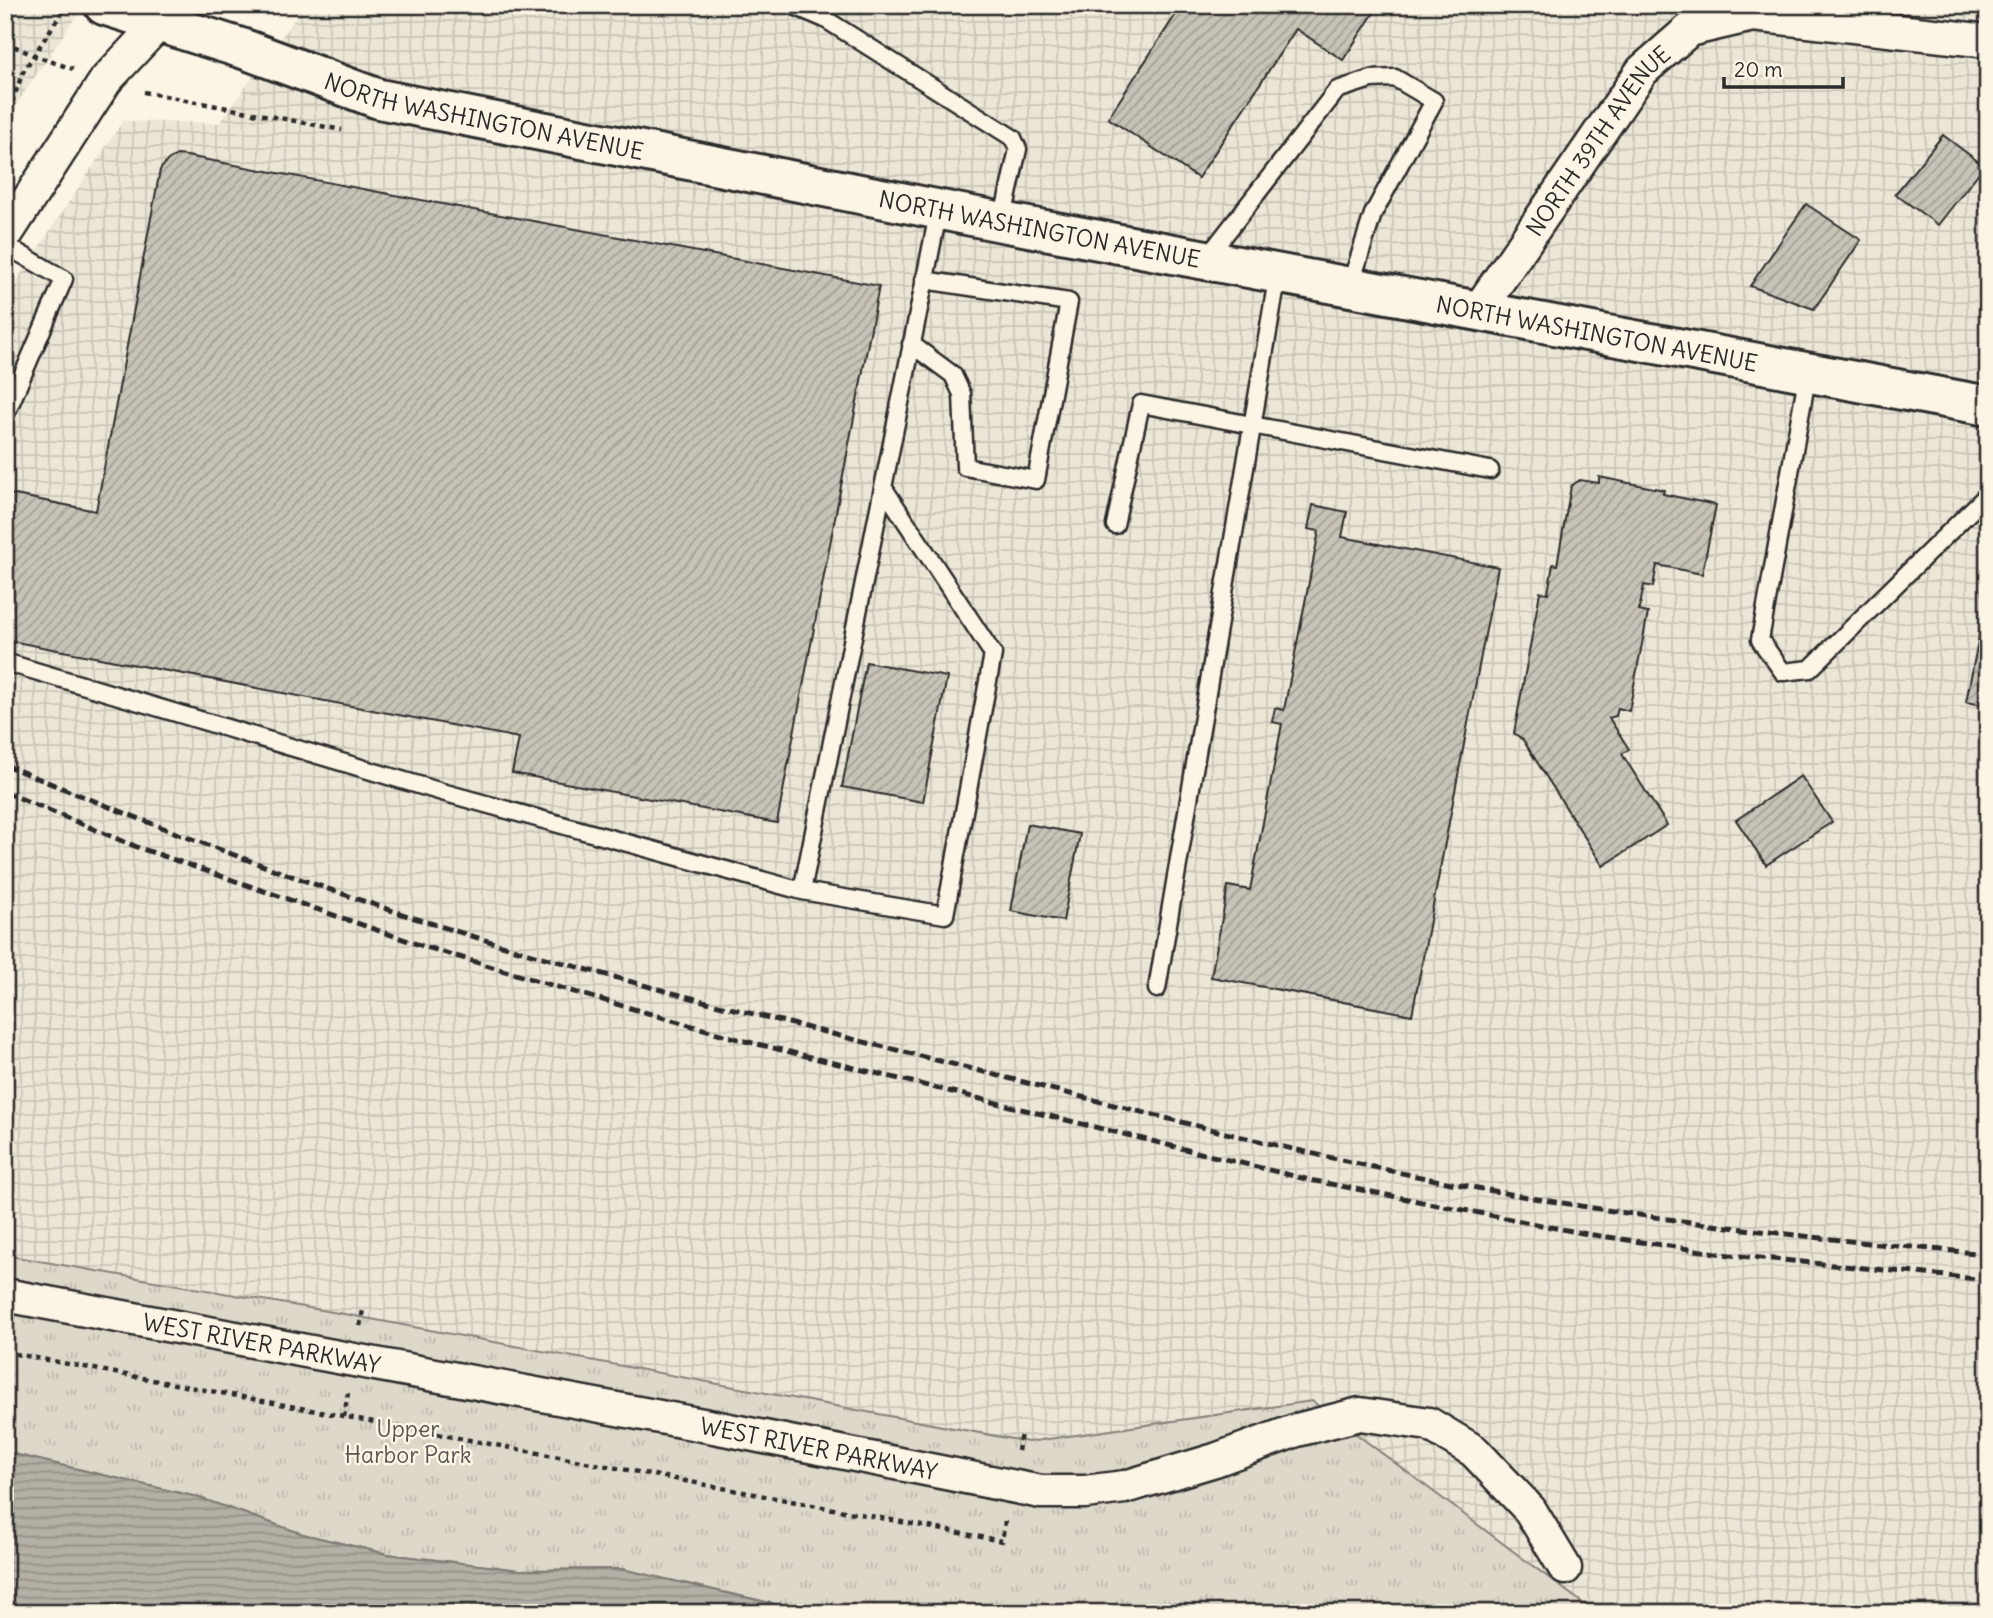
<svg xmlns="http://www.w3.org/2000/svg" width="1993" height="1618" font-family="Delius,sans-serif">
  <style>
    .industrial { fill: url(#industrial-grid) }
    .park { fill: url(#park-tufts); stroke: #84827a; stroke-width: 2 }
    .water { fill: url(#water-rules); stroke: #7d7b74; stroke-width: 2 }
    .building { fill: url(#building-hatch); stroke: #2b2b2b; stroke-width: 2 }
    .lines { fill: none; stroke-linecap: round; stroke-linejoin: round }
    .service-casing { stroke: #2b2b2b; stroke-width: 21 }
    .minor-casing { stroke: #2b2b2b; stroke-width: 37 }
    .tertiary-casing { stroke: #2b2b2b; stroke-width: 44 }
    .path { stroke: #2b2b2b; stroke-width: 4.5; stroke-dasharray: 5 5; stroke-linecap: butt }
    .service { stroke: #fcf5e5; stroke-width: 16 }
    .minor { stroke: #fcf5e5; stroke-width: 32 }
    .tertiary { stroke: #fcf5e5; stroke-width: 38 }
    .rail { stroke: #2b2b2b; stroke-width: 5; stroke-dasharray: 10 5; stroke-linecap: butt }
    .labels { text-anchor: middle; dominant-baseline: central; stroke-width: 5; stroke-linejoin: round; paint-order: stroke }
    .street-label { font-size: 23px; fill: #2b2b2b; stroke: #fcf5e5 }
    .park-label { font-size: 23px; fill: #585653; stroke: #fcf5e5 }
  </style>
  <defs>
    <pattern id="industrial-grid" width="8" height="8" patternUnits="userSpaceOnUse" patternTransform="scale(1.75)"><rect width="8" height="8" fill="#ece6d7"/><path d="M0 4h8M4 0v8" fill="none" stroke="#cbc5b9"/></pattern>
    <pattern id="park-tufts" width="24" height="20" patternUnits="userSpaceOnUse" patternTransform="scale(1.75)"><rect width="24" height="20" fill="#ded8ca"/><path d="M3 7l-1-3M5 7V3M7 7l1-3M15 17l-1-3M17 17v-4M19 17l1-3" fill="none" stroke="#bfbaae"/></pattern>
    <pattern id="water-rules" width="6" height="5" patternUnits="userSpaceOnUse" patternTransform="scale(1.75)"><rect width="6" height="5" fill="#b4b0a5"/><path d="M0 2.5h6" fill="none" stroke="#938f87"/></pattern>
    <pattern id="building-hatch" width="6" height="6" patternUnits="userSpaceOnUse" patternTransform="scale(1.75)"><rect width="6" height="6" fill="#c8c3b7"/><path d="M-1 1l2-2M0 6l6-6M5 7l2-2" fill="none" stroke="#a39f95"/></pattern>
  </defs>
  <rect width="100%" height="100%" fill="#fcf5e5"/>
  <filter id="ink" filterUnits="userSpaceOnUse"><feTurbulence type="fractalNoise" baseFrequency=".0143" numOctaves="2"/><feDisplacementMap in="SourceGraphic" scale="14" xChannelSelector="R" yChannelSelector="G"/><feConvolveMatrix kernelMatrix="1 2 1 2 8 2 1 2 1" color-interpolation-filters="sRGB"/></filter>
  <g filter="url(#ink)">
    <path class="industrial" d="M5 5H84L5 121Z
      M305 5H1988V1613H1596L1312 1401 1028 1442 344 1314 5 1255V298L123 121 219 123Z"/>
    <path class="park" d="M5 1255 344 1314 1028 1442 1312 1401 1596 1613H814L622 1569 520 1570 387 1554 303 1534 197 1497 5 1452Z"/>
    <path class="water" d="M5 1452 197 1497 303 1534 387 1554 520 1570 622 1569 814 1613H5Z"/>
    <path class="building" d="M1182 5H1379L1343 60 1296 29 1198 178 1108 118Z
      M1943 135 1984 166 1938 225 1895 194Z
      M177 155 187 156 879 286 777 823 512 773 519 738 5 640V520L10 494 96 511 160 170 168 160Z
      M1806 204 1861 240 1814 309 1750 286Z
      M1599 477 1664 490 1663 494 1716 505 1702 574 1657 565 1653 587 1644 585 1639 611 1648 613 1629 711 1618 708 1616 716 1609 718 1629 749 1622 754 1667 825 1603 866 1523 740 1514 733 1540 592 1548 593 1553 564 1557 565 1571 486 1580 480 1599 483Z
      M1313 505 1347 512 1342 537 1498 567 1412 1015 1211 977 1228 886 1250 890 1282 724 1272 722 1275 708 1284 710 1319 531 1308 529Z
      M1988 591V706L1966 702Z
      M866 662 947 677 923 802 842 787Z
      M1801 776 1832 822 1766 865 1736 820Z
      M1027 824 1080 834 1063 921 1011 911Z"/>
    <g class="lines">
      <g class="service-casing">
        <path id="service" d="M792 5 825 19 1013 138 1018 149 1002 222
          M5 245 64 279 5 416
          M1206 259 1337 90 1371 79 1395 78 1434 101 1373 214 1350 286
          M911 344 953 375 962 394 965 467 1036 480 1069 302 924 280
          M1808 372 1760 640 1783 672 1810 669 1988 494
          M1115 525 1141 404 1490 470
          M5 662 442 792 802 891 939 209
          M802 891 945 915 993 654 883 487
          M1157 989 1278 273"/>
      </g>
      <g class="minor-casing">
        <g id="minor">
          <path d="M5 236 106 80 160 22"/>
          <path id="s1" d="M1477 312 1642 71 1689 30 1753 15 1988 41"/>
          <path id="s2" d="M5 1295 719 1428 1041 1492H1085L1125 1487 1215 1460 1297 1430 1360 1414 1429 1424 1474 1451 1530 1510 1565 1568"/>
        </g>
      </g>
      <g class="tertiary-casing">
        <g id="tertiary">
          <path id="s3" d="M104 5 244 49 379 99 1002 222 1988 406"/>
        </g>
      </g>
      <path class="path" d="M5 42 35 56 73 69
        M144 92 342 130
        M5 121 23 72 64 9
        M360 1326 363 1310
        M5 1352 1002 1541 1005 1521
        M344 1417 348 1393
        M1018 1451 1021 1434"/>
      <use href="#service" class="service"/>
      <use href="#minor" class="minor"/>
      <use href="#tertiary" class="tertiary"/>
      <path class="rail" d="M5 765C145 822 286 877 430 923 610 980 793 1024 976 1070 1139 1111 1302 1155 1467 1186 1639 1219 1813 1239 1988 1254
        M5 792 137 847 423 946 571 991 745 1041 1310 1180 1587 1234 1730 1255 1988 1280"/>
    </g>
  </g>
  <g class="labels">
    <g class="street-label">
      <text stroke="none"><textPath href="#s3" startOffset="397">NORTH WASHINGTON AVENUE</textPath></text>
      <text stroke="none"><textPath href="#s1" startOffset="210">NORTH 39TH AVENUE</textPath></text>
      <text stroke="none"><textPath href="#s3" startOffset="964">NORTH WASHINGTON AVENUE</textPath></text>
      <text stroke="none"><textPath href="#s3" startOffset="1531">NORTH WASHINGTON AVENUE</textPath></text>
      <text stroke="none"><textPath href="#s2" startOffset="261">WEST RIVER PARKWAY</textPath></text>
      <text stroke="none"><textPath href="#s2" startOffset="828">WEST RIVER PARKWAY</textPath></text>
    </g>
    <g class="park-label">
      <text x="408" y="1428">Upper<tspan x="408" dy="26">Harbor Park</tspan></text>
    </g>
  </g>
  <rect width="1993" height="1618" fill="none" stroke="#fcf5e5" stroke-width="28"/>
  <rect x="14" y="14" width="1965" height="1590" fill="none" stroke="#2b2b2b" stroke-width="2.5" filter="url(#ink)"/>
  <path d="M1724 77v10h119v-10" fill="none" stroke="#2b2b2b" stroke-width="3.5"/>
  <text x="1734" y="77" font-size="21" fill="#2b2b2b" stroke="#fcf5e5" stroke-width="5" paint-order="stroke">20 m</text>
</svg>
